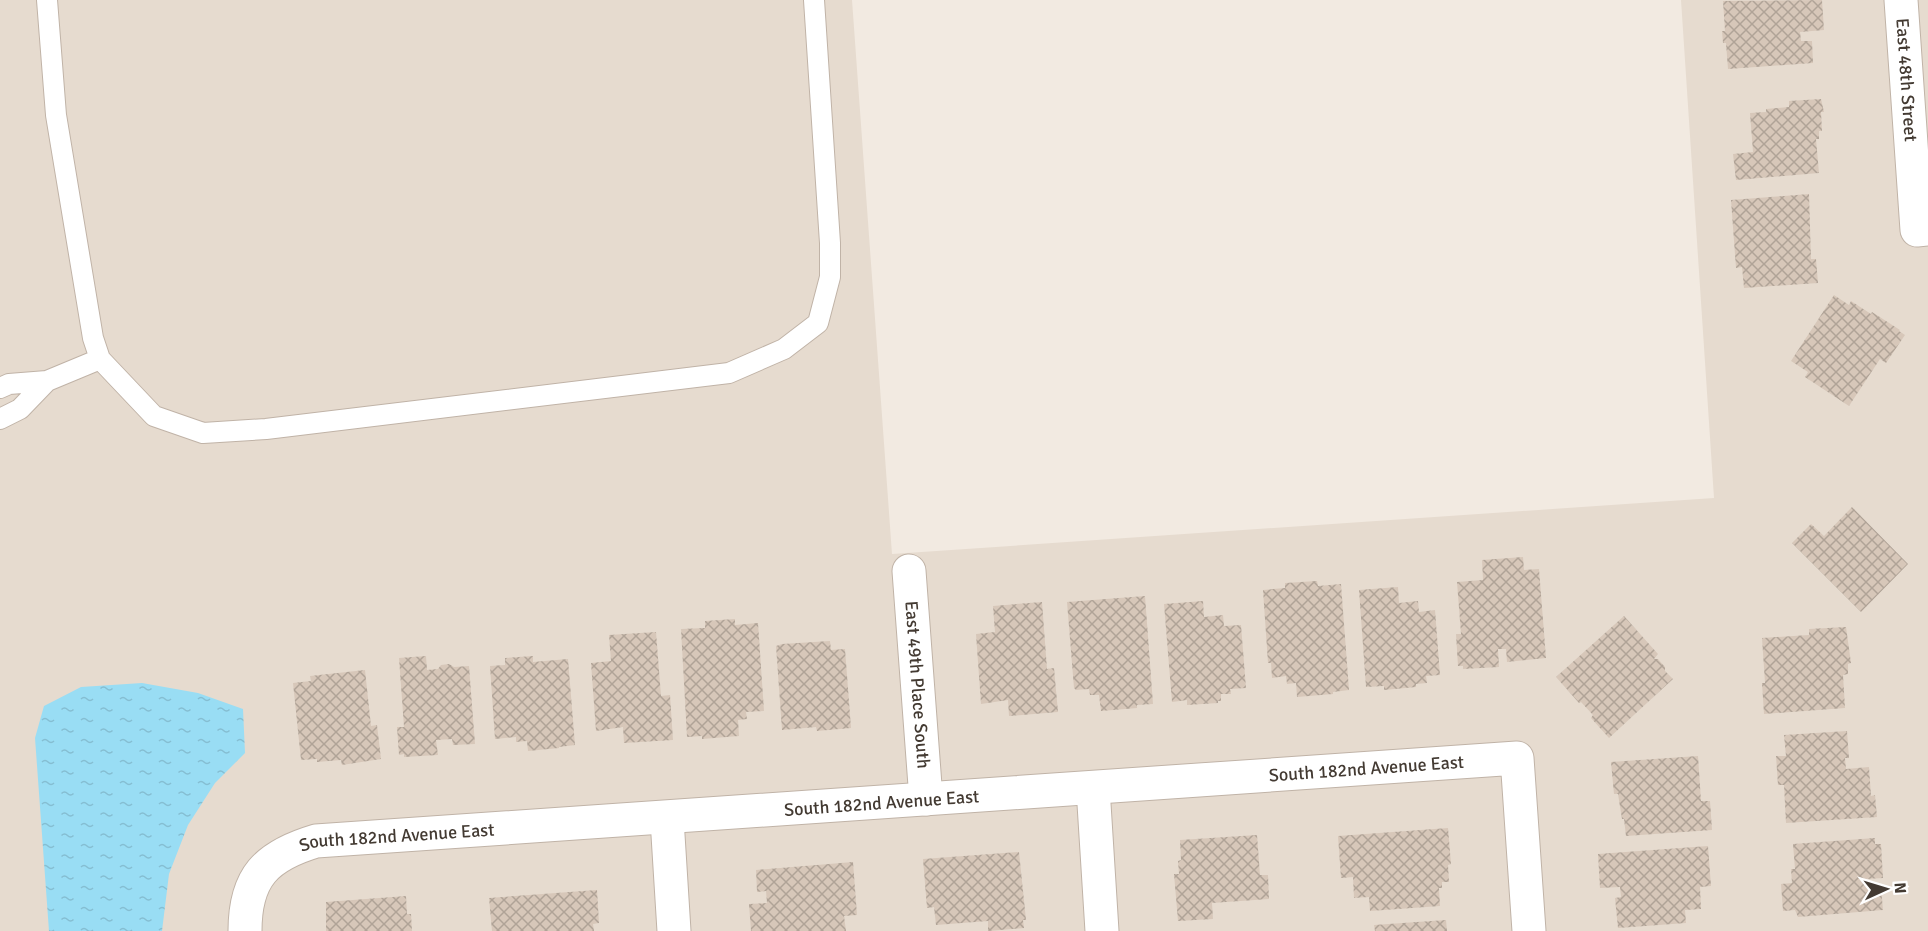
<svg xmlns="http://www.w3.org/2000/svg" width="1928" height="931" font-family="Signika,sans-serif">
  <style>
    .residential { fill: #e6dbcf }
    .water { fill: url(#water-ripples) }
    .building { fill: url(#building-cross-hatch) }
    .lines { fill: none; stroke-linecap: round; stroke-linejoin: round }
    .lane-casing { stroke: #c0b3a7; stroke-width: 22 }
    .street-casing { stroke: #c0b3a7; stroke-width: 35 }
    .lane { stroke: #fff; stroke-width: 20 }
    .street { stroke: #fff; stroke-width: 33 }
    .labels { text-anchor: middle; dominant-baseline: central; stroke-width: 5; stroke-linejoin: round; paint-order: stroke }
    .street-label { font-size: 18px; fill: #433a32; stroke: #fff }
  </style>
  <defs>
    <pattern id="water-ripples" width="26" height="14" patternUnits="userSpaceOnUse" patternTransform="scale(1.5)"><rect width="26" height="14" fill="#99ddf4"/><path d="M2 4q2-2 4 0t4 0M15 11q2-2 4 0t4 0" fill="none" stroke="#85bed2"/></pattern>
    <pattern id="building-cross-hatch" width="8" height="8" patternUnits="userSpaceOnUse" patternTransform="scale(1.5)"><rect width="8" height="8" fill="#d7c7b9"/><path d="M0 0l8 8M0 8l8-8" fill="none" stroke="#b0a397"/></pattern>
  </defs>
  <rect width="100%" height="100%" fill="#f2eae1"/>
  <path class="residential" d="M0 0H852L892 554 1714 498 1681 0H1928V931H0Z"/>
  <path class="water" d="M142 683 198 693 243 709 245 753 215 783 188 825 169 874 162 931H49L35 738 44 706 81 687Z"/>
  <path class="building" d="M1822 0 1824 30 1800 32 1801 41H1812L1813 63 1728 69 1726 43H1723L1722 31H1725L1723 1Z
    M1821 99 1824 112H1821L1822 131H1819V139H1816L1819 173 1736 180 1733 154 1753 152 1750 113 1766 112V109L1789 107V101Z
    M1809 194 1811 259H1816L1818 283 1744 288 1742 267 1736 268 1731 200Z
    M1834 295 1849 305 1851 301 1871 314 1872 312 1900 330 1899 331 1905 335 1886 363 1880 359 1849 406 1805 377 1808 372 1791 361Z
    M1852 507 1908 564 1861 612 1792 543 1811 524 1824 536Z
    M1523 557 1524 570 1539 569 1546 658 1507 662 1506 649H1498L1499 667 1463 669V666H1458L1456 634H1461L1457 582 1483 580 1482 560Z
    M1317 581 1318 586 1341 584 1349 690 1333 692V694L1297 697 1296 683 1287 684 1286 676 1272 678 1271 663H1268L1263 590 1285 588V583Z
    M1398 587 1399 603 1418 601 1419 612 1435 610 1440 675 1426 676 1427 683 1416 684V687L1384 690V686L1366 687 1359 590Z
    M1145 596 1153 704 1137 705V708L1101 711 1099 695H1090L1089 689 1076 690 1074 688 1067 602Z
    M1203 601 1204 617 1223 615 1224 626 1241 625 1246 688 1230 689 1231 694H1221V701H1218V703L1187 705V700L1172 702 1164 604Z
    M1042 602 1047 669 1054 668 1058 712 1009 716 1008 700 981 704 976 634 995 632 993 606Z
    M1624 616 1658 654 1654 659H1658L1665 667V671L1673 679 1609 738 1591 718 1593 715 1581 702 1579 703 1556 677Z
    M735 619V625L758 623 764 711 746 712 747 719 738 720 739 736 702 739V736L687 737 681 629 705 628V621Z
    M1846 627 1851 663 1848 664V674L1843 675 1845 708 1764 714 1762 683H1765L1762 638 1809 635V629Z
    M656 632 661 696 670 695 673 740 624 743 623 727 596 731 591 663 611 661 609 635Z
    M830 641 831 650 845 649 851 728 817 731 816 727 782 730 776 646 782 644Z
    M426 656 427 670 438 669 441 665 449 664 454 667 469 666 475 744 453 745 452 739 436 740 438 755 404 757V754L399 755 397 727H404L399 658Z
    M533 656V662L568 659 575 745 559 747V748L528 751 527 741 516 742V737L495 739 490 666 505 665V658Z
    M365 670 371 726 377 725 381 759 342 765 341 760 317 762V759L301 760 293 683 311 681 310 676Z
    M1847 731 1849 758H1845L1846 769 1869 767 1871 796 1875 795 1877 817 1786 823 1784 785H1778L1776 756H1786L1784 735Z
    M1698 756 1701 801H1710L1712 830 1626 836 1624 819H1622L1618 794H1614L1611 762Z
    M1448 828 1451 864 1448 865 1449 882H1442V888H1439L1440 906 1370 911 1369 897 1354 898 1353 877 1341 878 1338 836Z
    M1257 835 1260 875H1268L1269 899 1212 903 1213 919 1178 921 1174 874H1179L1178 861 1181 860 1180 840Z
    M1875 838V844H1881L1883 878 1866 879 1867 888 1881 887 1883 910 1798 917 1795 910 1783 911 1781 884 1792 883 1791 869H1795L1793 844Z
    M1708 846 1711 886 1700 887 1701 909 1685 910 1686 923 1618 928 1615 898 1621 897 1620 887 1600 888 1598 854Z
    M1019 852 1026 920H1023L1024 928 988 931V921L936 925 934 907 927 908 923 859Z
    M853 862 857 915 844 916 846 931H751L749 904 767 903 766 891 757 892 756 870Z
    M597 890 599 923 593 924 594 931H492L489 898Z
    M406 896 407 914H411L412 931H326V902Z
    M1446 920 1447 931H1375L1374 925Z"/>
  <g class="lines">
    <g class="lane-casing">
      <path id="lane" d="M47 0 56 115 93 338 100 359 154 416 203 433 266 429 729 373 784 349 818 323 830 277V243L814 0
        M0 388 9 384 47 381 100 359
        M0 419 20 409 47 381"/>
    </g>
    <g class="street-casing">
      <g id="street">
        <path id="s1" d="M1901 0 1917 230 1928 229"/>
        <path id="s2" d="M909 571 926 799"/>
        <path d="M1093 788 1102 931"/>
        <path d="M667 819 674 931"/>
        <path id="s3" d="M245 931C245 877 266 856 316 841 717 816 1117 786 1517 758L1529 931"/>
      </g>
    </g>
    <use href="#lane" class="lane"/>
    <use href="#street" class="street"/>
  </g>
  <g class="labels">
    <g class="street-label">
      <text stroke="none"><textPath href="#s1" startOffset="80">East 48th Street</textPath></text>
      <text stroke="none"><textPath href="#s2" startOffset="114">East 49th Place South</textPath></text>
      <text stroke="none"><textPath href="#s3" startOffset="1179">South 182nd Avenue East</textPath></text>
      <text stroke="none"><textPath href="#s3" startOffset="693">South 182nd Avenue East</textPath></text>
      <text stroke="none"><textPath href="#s3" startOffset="207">South 182nd Avenue East</textPath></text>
    </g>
  </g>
  <g transform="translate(1886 889) rotate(86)" stroke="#ffffff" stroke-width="4.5" paint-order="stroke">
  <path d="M0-4.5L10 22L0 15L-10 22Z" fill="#433a32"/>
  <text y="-9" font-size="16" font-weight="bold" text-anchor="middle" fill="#433a32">N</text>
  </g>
</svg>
